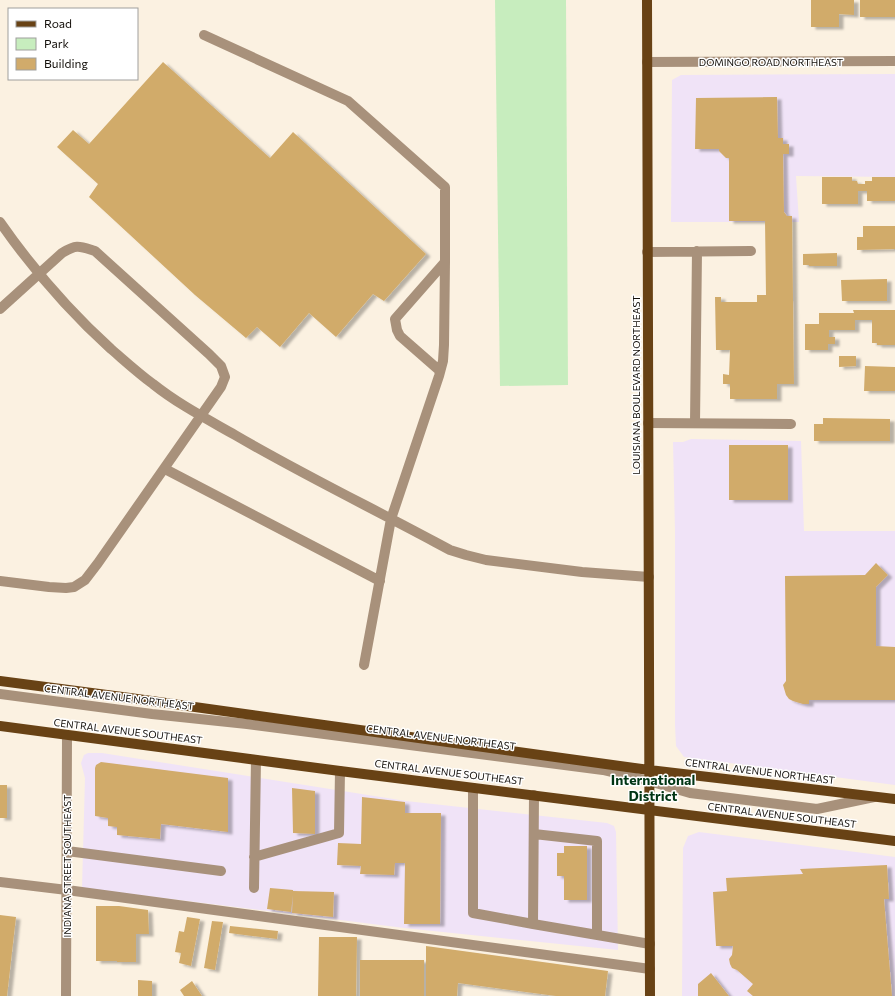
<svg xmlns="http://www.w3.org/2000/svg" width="895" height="996" font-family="Commissioner,sans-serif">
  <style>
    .commercial { fill: #f0e3f7 }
    .green { fill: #c7edbe }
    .building { fill: #d1ab6b; filter: url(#shadow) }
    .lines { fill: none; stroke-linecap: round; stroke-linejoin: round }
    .minor { stroke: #a8917b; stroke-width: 10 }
    .major { stroke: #684215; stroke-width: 10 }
    .labels { text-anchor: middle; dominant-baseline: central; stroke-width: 3; stroke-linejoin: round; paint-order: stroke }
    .street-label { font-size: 10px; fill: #120e09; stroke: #fff }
    .district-label { font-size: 14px; font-weight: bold; fill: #003514; stroke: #fff }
  </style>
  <defs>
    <filter id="shadow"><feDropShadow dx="4.5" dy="2.5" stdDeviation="1" flood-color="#0004"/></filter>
  </defs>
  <rect width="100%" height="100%" fill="#fbf1e1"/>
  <path class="commercial" d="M895 74V177L796 176 799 222H671L672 80 681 75Z
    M691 439 801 441 804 531H895V785L684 757 676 746 675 725V531L673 442H683Z
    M88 753H102L406 801 607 823 614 826 616 832 618 950 404 928 82 888 85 778 81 763 84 755Z
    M699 832 895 857V996H682L683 848 688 836Z"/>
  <path class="green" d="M495 0H566L568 385 500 386Z"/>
  <path class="building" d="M811 0H854V15L839 14V27H811Z
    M860 0H895V17H860Z
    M163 62 270 158 293 132 426 254 384 301 373 294 336 337 309 313 280 347 257 327 246 338 195 295 89 197 98 184 57 147 73 130 89 144Z
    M777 97 778 138H783V144H789V154H783L784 212 787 216H792L794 384H777V399H730V384H723V374L729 375 730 350H716L715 297H721V302H757V295H766L765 221H729V158H726L719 151V149H695L696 98Z
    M822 177H852V181H857L858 184H865V181H872V177H895V201H867V191H858V204H822Z
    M863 226H895V249L857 250V237H863Z
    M837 253V266H809V265H803V254Z
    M887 279V301H842L841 280Z
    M853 310H895V345H877V343H872V320H855V330H829V337H835V344H828V350H805V324H819V313H854Z
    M839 356H856V366L839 367Z
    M865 366 895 367V391H864Z
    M823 418 890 419V441H814V424H823Z
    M729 445H788V500H729Z
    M876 563 888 575 876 587V646L895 647V700H809V704H803L793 701 789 699 786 695 783 685 786 681 785 576 865 575Z
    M101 762 228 778V832L161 824 160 839 117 835V827L108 826V818L95 816V768L96 765Z
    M0 785H7V818H0Z
    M292 788 315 791V834L293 833Z
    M362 797 405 802V813H441L440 924H404L405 863H395L394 875 360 874 361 866 337 865 338 843 361 844Z
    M564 846H587V900H564V876H557V853H564Z
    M887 865 889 899H884L892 996H753L747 991 753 984 737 970 732 968 730 964 729 959 732 955 733 946H716L713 892 727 891 726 878 803 874 800 869Z
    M270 888 293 890V891L334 892 333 917 292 913 293 895 291 912 267 909Z
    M96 906H119L148 910 149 934H136V962H117V961H96Z
    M0 915 16 917 7 996H0Z
    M187 917 200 919 191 966 179 963 181 953 175 952 179 931 184 932Z
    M212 921 223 922 215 970 204 968Z
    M230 926 278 931 277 939 229 933Z
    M319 937H357L356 996H318Z
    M426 946 608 971 605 996H556L458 983 457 996H426Z
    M360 960H424V996H360Z
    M711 973 729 996H698V984Z
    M138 980 152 981V996H138Z
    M192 981 202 996H184L180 990Z"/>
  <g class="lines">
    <path class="minor" d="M204 35 348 101 445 187V262
      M647 62 895 61
      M0 222C32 268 69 311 111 349 125 361 138 373 153 384 178 404 207 419 235 435 300 473 368 506 435 542L450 550 466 555 486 560 582 572 649 577
      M647 252 751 251
      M0 309 62 253C77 244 79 246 95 251L209 354 221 366 225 377 221 387 98 563 85 580 74 587 66 588 49 587 0 581
      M648 423 791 424
      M695 423 697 251
      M165 469 380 581
      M364 665 391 519 439 376 443 361 444 345 445 262 395 319 397 330 400 336 440 371
      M0 694 152 714 247 724 603 770 649 781 690 793 817 809 874 797
      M473 788V913L533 924
      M534 795 533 924 650 944
      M534 834 597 841V934
      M67 851 221 871
      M254 857 339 833 340 771
      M0 882 67 890 650 969
      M254 888 256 760
      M66 996 67 736"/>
    <path class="major" d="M647 0 650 996
      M0 681 130 698 649 770 895 799
      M0 726 340 771 895 841"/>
  </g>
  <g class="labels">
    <g class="street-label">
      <text x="771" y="62">DOMINGO ROAD NORTHEAST</text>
      <text transform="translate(636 385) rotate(-90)">LOUISIANA BOULEVARD NORTHEAST</text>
      <text transform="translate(119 697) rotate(7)">CENTRAL AVENUE NORTHEAST</text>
      <text transform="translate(128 731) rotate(7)">CENTRAL AVENUE SOUTHEAST</text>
      <text transform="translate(441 737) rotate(7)">CENTRAL AVENUE NORTHEAST</text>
      <text transform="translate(760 771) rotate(7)">CENTRAL AVENUE NORTHEAST</text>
      <text transform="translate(449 772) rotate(7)">CENTRAL AVENUE SOUTHEAST</text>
      <text transform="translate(782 815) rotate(7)">CENTRAL AVENUE SOUTHEAST</text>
      <text transform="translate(67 866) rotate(-90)">INDIANA STREET SOUTHEAST</text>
    </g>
    <g class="district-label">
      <text x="653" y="779">International<tspan x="653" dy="16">District</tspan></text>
    </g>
  </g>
  <rect x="8" y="8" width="130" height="72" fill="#ffffff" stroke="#a09f9d"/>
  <rect x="16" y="21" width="20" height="6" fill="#684215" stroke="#a09f9d"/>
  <text x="44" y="28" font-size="12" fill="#120e09">Road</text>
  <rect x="16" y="38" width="20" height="12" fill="#c7edbe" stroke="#a09f9d"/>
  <text x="44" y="48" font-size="12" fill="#120e09">Park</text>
  <rect x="16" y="58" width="20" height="12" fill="#d1ab6b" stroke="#a09f9d"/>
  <text x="44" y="68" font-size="12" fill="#120e09">Building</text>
</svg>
